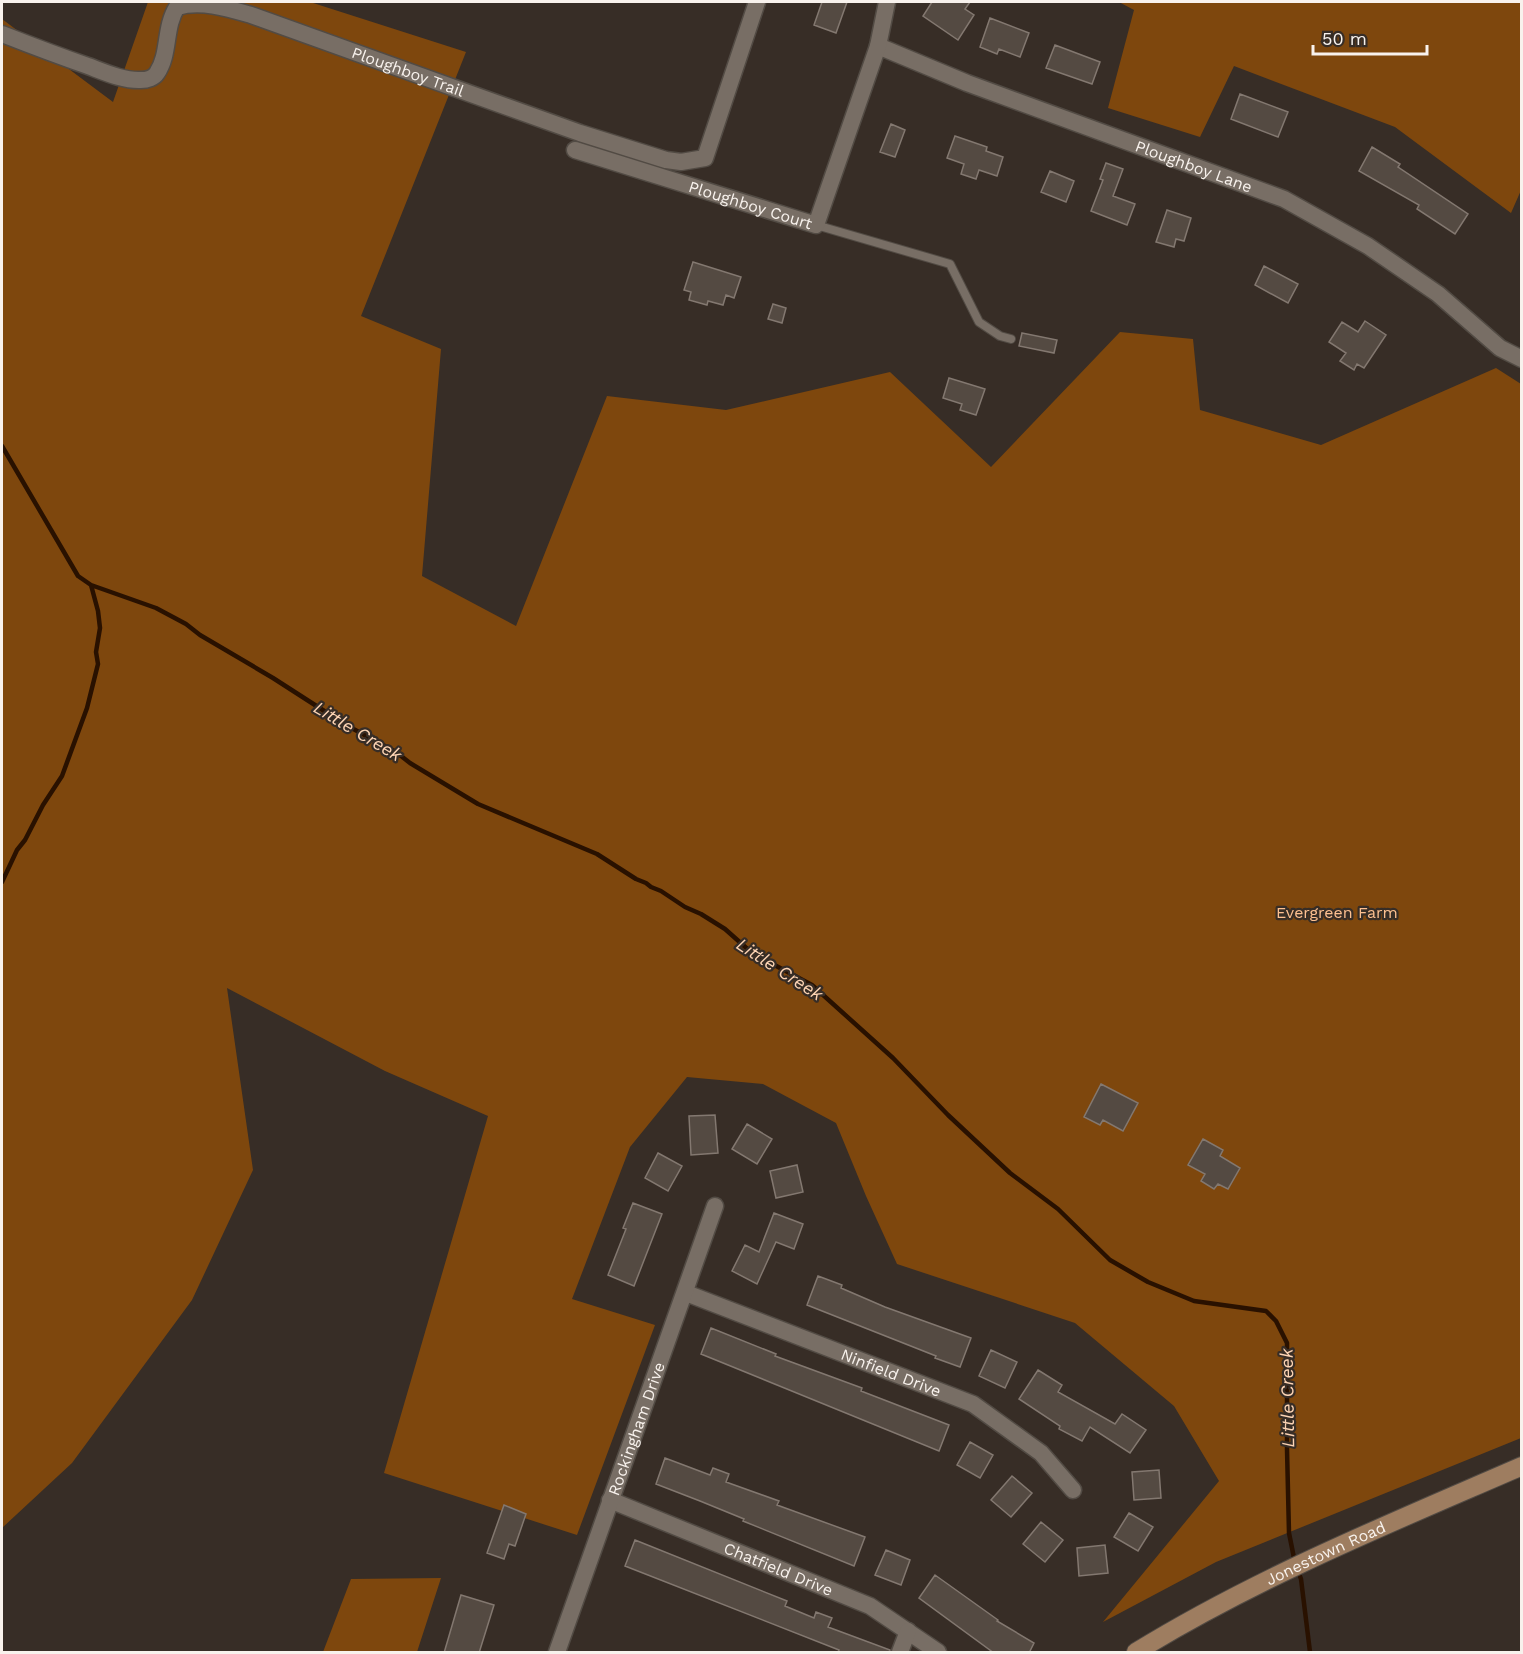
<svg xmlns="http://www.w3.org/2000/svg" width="1523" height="1654" font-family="'Work Sans',sans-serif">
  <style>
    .green { fill: #7e470d }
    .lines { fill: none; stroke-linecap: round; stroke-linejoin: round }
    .stream { stroke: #291100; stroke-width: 4.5 }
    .building { fill: #544a42; stroke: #837870; stroke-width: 1.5 }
    .lane-casing { stroke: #524b44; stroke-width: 10 }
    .street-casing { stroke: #524b44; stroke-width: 19 }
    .secondary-casing { stroke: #524b44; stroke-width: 20 }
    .lane { stroke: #786e65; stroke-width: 8 }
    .street { stroke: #786e65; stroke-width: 16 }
    .secondary { stroke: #9e7d60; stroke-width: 18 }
    .labels { text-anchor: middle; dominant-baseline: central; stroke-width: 4.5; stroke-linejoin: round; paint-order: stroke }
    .street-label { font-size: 16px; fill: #f8f2ed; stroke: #372d26 }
    .park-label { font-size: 16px; fill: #fdc090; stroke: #372d26 }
    .water-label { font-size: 18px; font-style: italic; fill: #fdd4b4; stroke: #372d26 }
  </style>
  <rect width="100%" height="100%" fill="#372d26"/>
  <path class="green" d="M148 2H310L466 52 361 316 441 349 422 576 516 626 607 396 726 410 890 372 991 467 1120 332 1193 339 1200 410 1321 445 1496 368 1521 384V1438L1216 1562 1103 1622 1219 1481 1174 1406 1075 1323 897 1264 866 1196 836 1123 763 1084 687 1077 630 1147 572 1299 655 1325 577 1535 384 1473 488 1116 385 1071 227 988 253 1170 192 1300 72 1463 2 1528V19L113 102Z
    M1119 2H1521L1522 188 1511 213 1395 127 1234 66 1200 137 1108 108 1134 10Z
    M441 1578 417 1652H323L351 1579Z"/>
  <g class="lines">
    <path class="stream" d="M2 446 78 576 91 585 156 608 186 624 200 635 273 678 346 725 396 752 410 763 478 804 597 854 636 879 646 883 651 887 661 891 685 907 701 914 725 929 752 953 812 985 893 1058 948 1115 1010 1173 1058 1209 1110 1260 1148 1282 1194 1301 1266 1311 1276 1321 1287 1343V1449L1289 1533 1295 1563
      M2 882 17 850 25 840 43 805 62 776 87 708 98 664 96 652 100 628 98 611 91 585
      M1298 1571 1301 1579 1310 1652"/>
  </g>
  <path class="building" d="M822 2H847L836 33 814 25Z
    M932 2H970L965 9 974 15 958 40 923 16Z
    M990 18 1029 33 1020 57 999 49 997 54 980 47Z
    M1055 45 1100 62 1092 84 1046 68Z
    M1240 94 1288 112 1278 137 1231 119Z
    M891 124 905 130 895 157 880 152Z
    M955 136 987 147 986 151 1003 157 997 176 979 170 976 179 961 174 964 164 947 158Z
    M1372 147 1400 164 1398 167 1468 214 1455 234 1417 209 1419 205 1359 171Z
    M1106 163 1123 169 1113 196 1135 204 1127 225 1091 211 1103 180 1100 179Z
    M1050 171 1074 181 1066 202 1041 192Z
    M1167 210 1191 218 1184 241 1176 239 1174 247 1156 242Z
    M693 262 741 277 734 298 726 295 723 305 708 301 707 305 689 300 691 292 684 290Z
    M1264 266 1298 284 1288 303 1255 285Z
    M773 304 786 308 782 323 768 319Z
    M1365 321 1386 335 1364 368 1357 364 1354 370 1340 361 1346 353 1329 342 1342 322 1358 332Z
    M1022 333 1057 340 1054 353 1019 346Z
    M949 378 985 389 976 415 960 410 962 404 943 398Z
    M1101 1084 1138 1103 1123 1131 1103 1120 1100 1125 1084 1117Z
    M715 1115 718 1153 691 1155 689 1116Z
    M747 1124 772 1139 757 1164 732 1149Z
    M1203 1139 1223 1150 1220 1156 1240 1168 1228 1189 1218 1184 1214 1189 1201 1181 1205 1174 1188 1165Z
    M658 1153 682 1166 668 1191 645 1178Z
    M797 1165 803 1192 776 1198 770 1171Z
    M633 1203 662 1214 634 1286 608 1275 626 1229 623 1228Z
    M774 1213 803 1224 794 1249 776 1242 757 1284 732 1271 745 1245 759 1252Z
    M818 1276 842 1285 841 1288 885 1307 971 1338 960 1367 935 1358 936 1356 807 1305Z
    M711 1328 776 1354 775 1356 862 1388 861 1391 949 1425 939 1451 701 1354Z
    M991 1350 1017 1362 1005 1388 979 1376Z
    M1038 1370 1062 1385 1058 1392 1115 1424 1122 1414 1146 1430 1130 1453 1090 1427 1082 1441 1059 1429 1060 1426 1019 1399Z
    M970 1442 993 1455 980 1478 957 1465Z
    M665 1458 710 1475 713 1468 729 1474 726 1482 779 1501 777 1505 865 1537 854 1566 743 1521 744 1519 700 1501 656 1484Z
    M1159 1470 1161 1498 1134 1500 1132 1472Z
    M1012 1476 1032 1493 1011 1517 991 1500Z
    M504 1505 526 1514 515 1546 509 1544 504 1559 487 1553Z
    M1129 1513 1153 1527 1138 1551 1114 1537Z
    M1041 1522 1063 1540 1045 1562 1023 1544Z
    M635 1540 787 1601 785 1606 814 1618 816 1612 832 1618 828 1627 890 1650V1653H838L839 1650 625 1566Z
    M1105 1545 1108 1573 1079 1576 1077 1548Z
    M886 1550 910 1560 901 1585 875 1575Z
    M935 1575 998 1620 997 1621 1034 1643 1029 1653H994L919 1598Z
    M461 1595 494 1605 479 1653H444Z"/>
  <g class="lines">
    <g class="lane-casing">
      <path id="lane" d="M816 225 950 264 979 322 1000 336 1011 339"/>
    </g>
    <g class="street-casing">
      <g id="street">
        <path id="s1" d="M2 34C30 45 59 56 88 66 104 72 124 81 141 80 147 80 154 78 157 73 170 54 164 27 177 7 201 0 227 8 251 15L580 133 666 160 681 162 705 158 757 2"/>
        <path id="s2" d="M878 46 967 83 1284 199 1368 246 1438 294 1500 348 1522 359"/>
        <path id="s3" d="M575 150 816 225 878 46 887 2"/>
        <path id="s4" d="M686 1293 973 1404 1041 1453 1073 1490"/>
        <path id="s5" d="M610 1500 870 1606 938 1652"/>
        <path id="s6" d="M557 1652 715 1206"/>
        <path d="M900 1652 908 1631"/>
      </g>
    </g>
    <g class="secondary-casing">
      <g id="secondary">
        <path id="s7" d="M1136 1652C1258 1577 1391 1523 1522 1466"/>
      </g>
    </g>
    <use href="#lane" class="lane"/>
    <use href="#street" class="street"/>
    <use href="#secondary" class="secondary"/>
  </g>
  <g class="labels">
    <g class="street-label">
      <text stroke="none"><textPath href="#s1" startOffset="477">Ploughboy Trail</textPath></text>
      <text stroke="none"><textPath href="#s2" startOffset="338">Ploughboy Lane</textPath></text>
      <text stroke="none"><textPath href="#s3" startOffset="184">Ploughboy Court</textPath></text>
      <text stroke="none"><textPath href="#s4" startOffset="220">Ninfield Drive</textPath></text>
      <text stroke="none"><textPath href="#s6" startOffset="237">Rockingham Drive</textPath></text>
      <text stroke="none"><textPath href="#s7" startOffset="214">Jonestown Road</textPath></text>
      <text stroke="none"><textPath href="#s5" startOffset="182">Chatfield Drive</textPath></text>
    </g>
    <g class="park-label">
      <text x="1337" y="912">Evergreen Farm</text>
    </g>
    <g class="water-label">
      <text transform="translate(358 731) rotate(31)">Little Creek</text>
      <text transform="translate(780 969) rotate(33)">Little Creek</text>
      <text transform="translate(1287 1398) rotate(-91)">Little Creek</text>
    </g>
  </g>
  <rect width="1523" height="1654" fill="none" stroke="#f8f2ed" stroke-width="6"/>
  <path d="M1313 45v9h114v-9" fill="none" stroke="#f8f2ed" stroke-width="3"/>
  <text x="1322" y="45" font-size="18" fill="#f8f2ed" stroke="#372d26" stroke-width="4.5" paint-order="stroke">50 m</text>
</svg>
